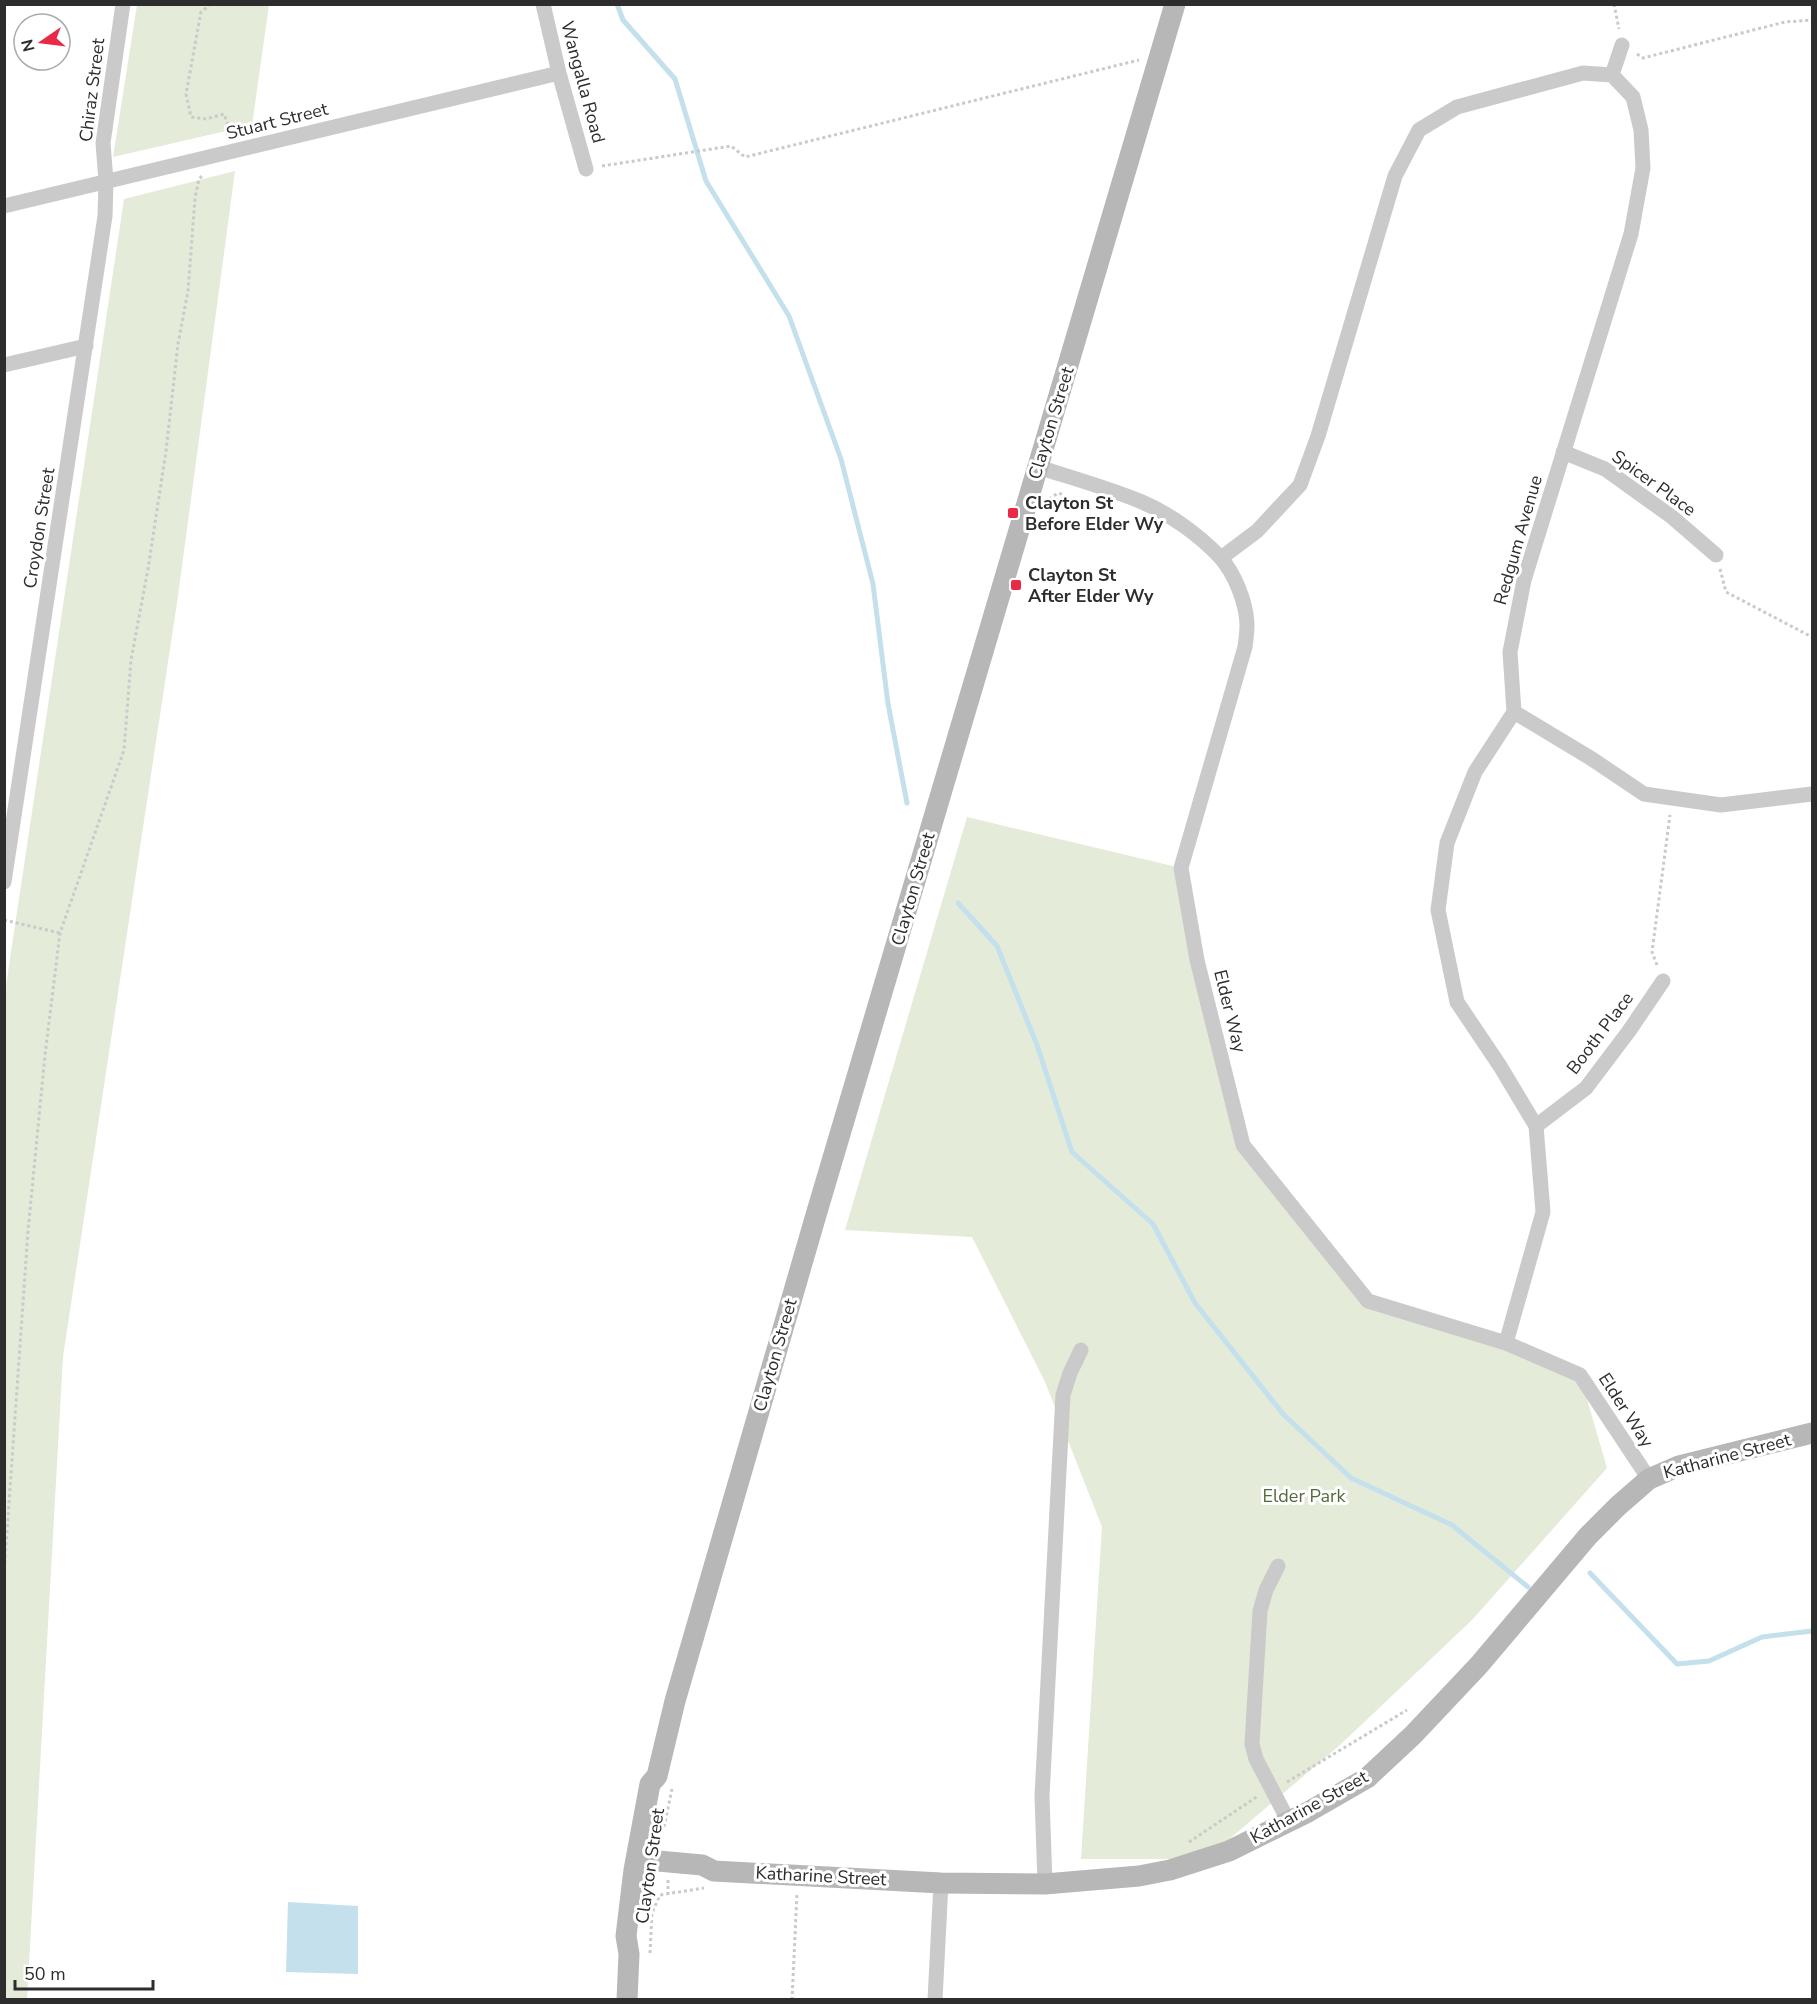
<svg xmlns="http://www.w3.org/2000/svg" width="1817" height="2004" font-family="'Nunito Sans',sans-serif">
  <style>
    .green { fill: #e4ebd9 }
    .water { fill: #c4e0ec }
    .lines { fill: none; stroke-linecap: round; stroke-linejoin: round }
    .stream { stroke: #c4e0ec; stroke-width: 5 }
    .path { stroke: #cacaca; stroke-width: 3; stroke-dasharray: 3 3; stroke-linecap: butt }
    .minor { stroke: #cacaca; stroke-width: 15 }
    .secondary { stroke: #b7b7b7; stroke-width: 21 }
    .poi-dot { fill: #ea2848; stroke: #fff; stroke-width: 2 }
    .labels { text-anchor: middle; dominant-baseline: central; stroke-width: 6; stroke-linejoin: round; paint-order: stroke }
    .street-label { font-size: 18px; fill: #2d2d2d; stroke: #fff }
    .poi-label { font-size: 18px; font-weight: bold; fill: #2d2d2d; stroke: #fff; text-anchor: start }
    .park-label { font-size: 18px; fill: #546939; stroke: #fff }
  </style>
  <rect width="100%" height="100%" fill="#fff"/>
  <path class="green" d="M137 5H269L252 125 113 157Z
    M235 171 178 596 63 1357 27 1999H5V992L124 199Z
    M967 817 1181 868 1243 1145 1368 1301 1580 1375 1607 1468 1472 1620 1340 1745 1206 1859H1081L1102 1527 1045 1382 972 1237 845 1230Z"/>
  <path class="water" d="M288 1902 358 1906V1974L286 1972Z"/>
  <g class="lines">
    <path class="stream" d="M617 4 623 20 675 79 706 181 789 316 841 459 873 584 888 704 907 803
      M958 903 997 946 1037 1045 1072 1152 1153 1224 1195 1303 1283 1414 1351 1478 1452 1525 1528 1587
      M1590 1573 1677 1664 1709 1661 1762 1637 1812 1631"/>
    <path class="path" d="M211 4 201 12 186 94 191 117 206 119 224 114 229 128 227 136
      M1614 4 1619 29
      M1637 54 1643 58 1785 22 1812 20
      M602 166 731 146 745 157 1139 60
      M1049 499 1058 493 1065 495
      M1720 569 1726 592 1812 637
      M4 920 60 933
      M1657 965 1652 952 1670 815
      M4 1575 28 1231 45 1055 60 933 124 750 131 660 148 569 166 451 178 344 188 291 195 198 199 179 203 175
      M1287 1782 1407 1710
      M664 1827 672 1789
      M1189 1842 1258 1796
      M668 1880V1894
      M650 1953 652 1913 660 1895 704 1888
      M792 2000 797 1893"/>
    <path class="minor" d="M543 4 559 73 586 169
      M1612 75 1622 45
      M4 206 559 73
      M4 365 86 346
      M1563 452 1605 469 1672 517 1716 555
      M1038 467C1072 478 1108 488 1142 502 1170 514 1199 535 1220 557 1235 574 1246 602 1247 624 1247 632 1246 640 1245 647L1181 868 1197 960 1243 1145 1368 1301 1506 1343 1580 1375 1649 1479
      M1221 558 1257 531 1300 485 1318 436 1395 176 1419 130 1457 107 1583 73 1612 75 1633 97 1641 130 1643 168 1631 234 1524 580 1510 652 1514 712 1592 759 1644 794 1721 805 1812 794
      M4 882 105 216 106 181 103 143 123 4
      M1536 1126 1586 1088 1629 1031 1663 981
      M1506 1343 1543 1212 1536 1126 1500 1066 1457 1002 1438 910 1447 843 1475 772 1514 712
      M1278 1566 1266 1590 1260 1611 1252 1744 1256 1759 1289 1822
      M1045 1884 1042 1796 1063 1395 1070 1373 1081 1350
      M935 2000 941 1883"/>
    <path class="secondary" d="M636 1859 702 1865 714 1871 941 1883 1045 1884 1139 1876 1170 1870 1229 1851 1308 1812 1367 1778 1413 1735 1479 1665 1588 1536 1618 1506 1649 1479 1679 1466 1812 1433
      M627 2000 629 1954 626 1936 634 1870 650 1784 657 1776 675 1701 816 1215 1175 4"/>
  </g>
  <g class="poi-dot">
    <rect x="1007" y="507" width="12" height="12" rx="3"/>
    <rect x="1010" y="579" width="12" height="12" rx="3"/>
  </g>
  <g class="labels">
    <g class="street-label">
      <text transform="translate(583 82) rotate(75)">Wangalla Road</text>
      <text transform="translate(92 90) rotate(-83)">Chiraz Street</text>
      <text transform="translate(277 121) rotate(-14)">Stuart Street</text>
      <text transform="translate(1051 423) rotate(-73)">Clayton Street</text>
      <text transform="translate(1654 483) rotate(36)">Spicer Place</text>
      <text transform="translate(39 528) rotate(-81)">Croydon Street</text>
      <text transform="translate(1518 540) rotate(-74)">Redgum Avenue</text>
      <text transform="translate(913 889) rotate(-74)">Clayton Street</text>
      <text transform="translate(1230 1011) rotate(76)">Elder Way</text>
      <text transform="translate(1600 1033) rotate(-53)">Booth Place</text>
      <text transform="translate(775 1355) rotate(-74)">Clayton Street</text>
      <text transform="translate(1626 1410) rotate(57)">Elder Way</text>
      <text transform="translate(1727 1456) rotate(-15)">Katharine Street</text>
      <text transform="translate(1309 1807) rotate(-29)">Katharine Street</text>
      <text transform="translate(650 1866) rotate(-82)">Clayton Street</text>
      <text transform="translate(821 1876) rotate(3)">Katharine Street</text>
    </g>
    <g class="poi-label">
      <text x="1025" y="503">Clayton St<tspan x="1025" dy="21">Before Elder Wy</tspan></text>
      <text x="1028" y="575">Clayton St<tspan x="1028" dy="21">After Elder Wy</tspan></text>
    </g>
    <g class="park-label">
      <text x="1304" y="1496">Elder Park</text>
    </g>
  </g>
  <rect width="1817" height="2004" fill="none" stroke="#2d2d2d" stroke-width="12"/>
  <g transform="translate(42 42) rotate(256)"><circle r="28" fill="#ffffff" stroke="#ababab" stroke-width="1.5"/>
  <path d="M0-4.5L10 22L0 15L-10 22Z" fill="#ea2848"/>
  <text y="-9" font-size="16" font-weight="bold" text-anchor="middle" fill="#2d2d2d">N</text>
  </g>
  <path d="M15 1980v9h138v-9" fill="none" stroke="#2d2d2d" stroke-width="3"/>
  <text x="24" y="1980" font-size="18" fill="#2d2d2d" stroke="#ffffff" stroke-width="4.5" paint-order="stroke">50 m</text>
</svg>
